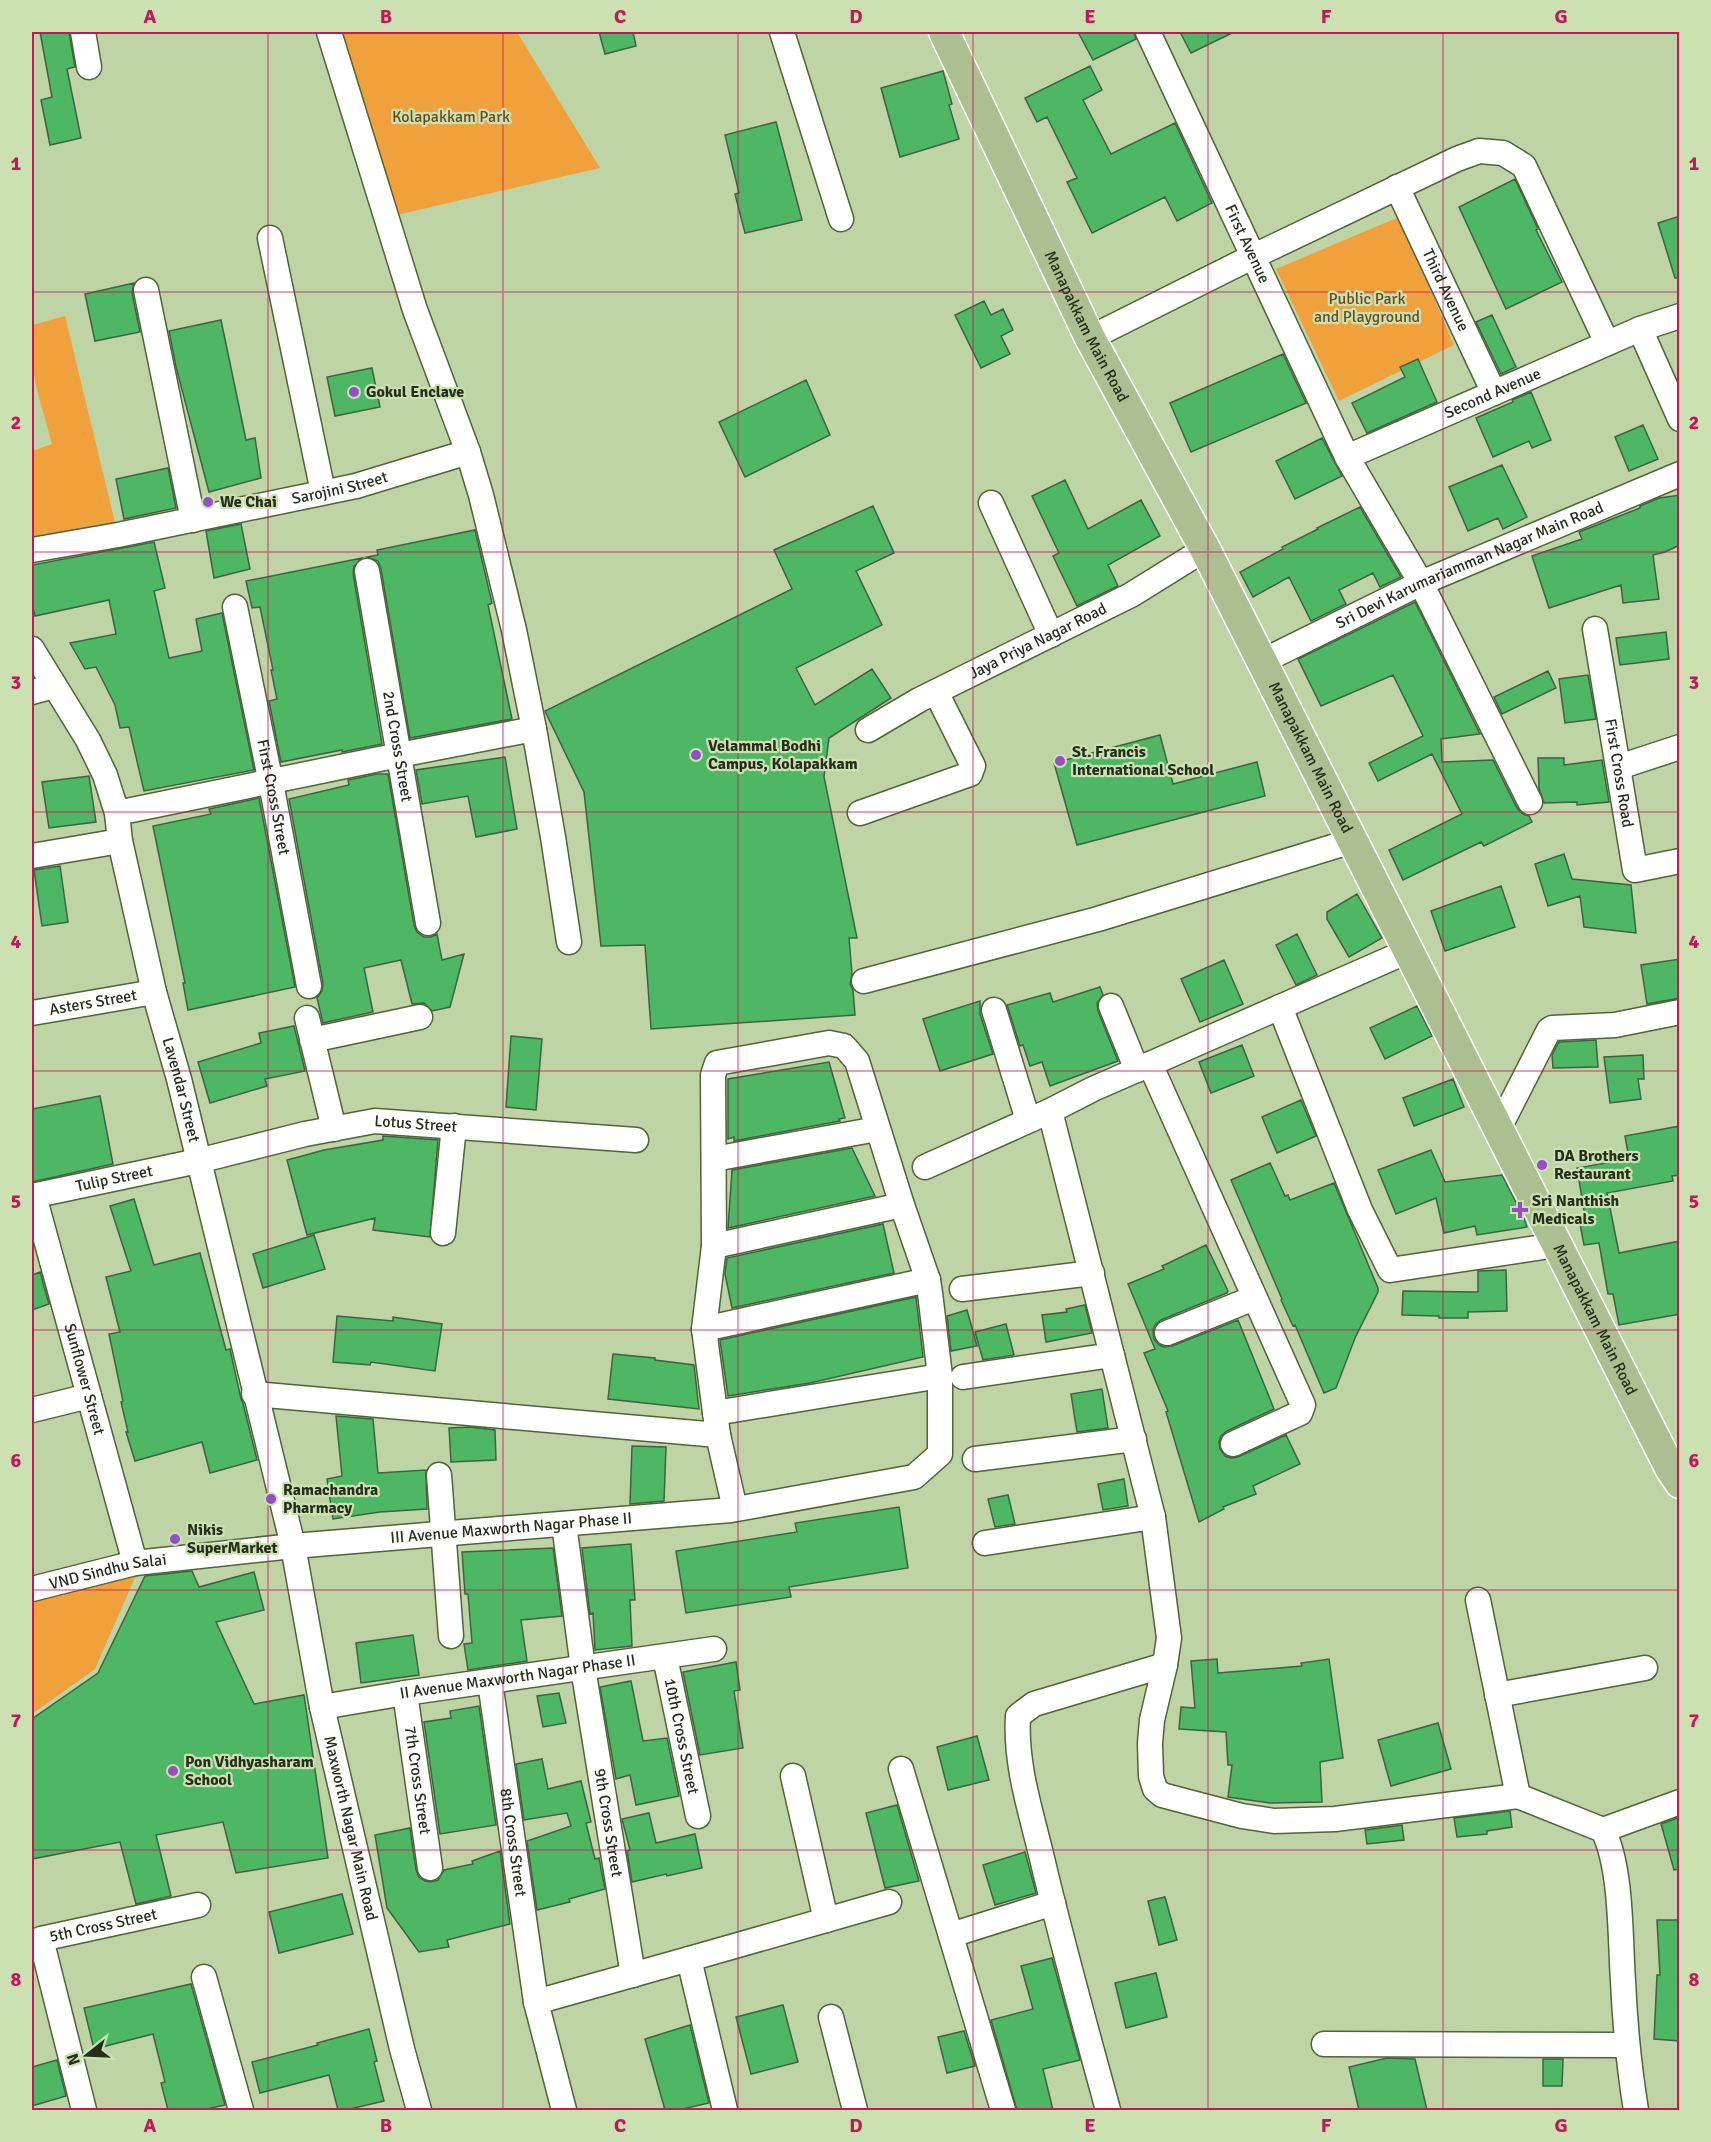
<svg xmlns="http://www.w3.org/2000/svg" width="1711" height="2142" font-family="Signika,sans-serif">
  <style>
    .green { fill: #f1a13c }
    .building { fill: #4db764; stroke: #3d6343; stroke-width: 1.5 }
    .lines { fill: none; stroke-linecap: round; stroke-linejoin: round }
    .minor-casing { stroke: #506339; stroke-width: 27 }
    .major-casing { stroke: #fff; stroke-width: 33 }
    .minor { stroke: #fff; stroke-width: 24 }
    .major { stroke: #acbf91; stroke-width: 30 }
    .grid { fill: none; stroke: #c2185b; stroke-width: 1.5; stroke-opacity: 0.55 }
    .poi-dot { fill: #934fc4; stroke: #cbe1b2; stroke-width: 2 }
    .labels { text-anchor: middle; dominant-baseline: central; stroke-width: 4.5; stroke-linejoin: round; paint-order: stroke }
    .park-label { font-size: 16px; fill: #6b491f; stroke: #cbe1b2 }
    .street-label { font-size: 16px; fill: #252e1b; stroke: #cbe1b2 }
    .poi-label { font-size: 16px; font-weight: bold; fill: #252e1b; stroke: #cbe1b2; text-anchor: start }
    .neatline { fill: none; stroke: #c2185b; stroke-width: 2 }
    .grid-label { font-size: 20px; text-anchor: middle; font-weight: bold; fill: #c2185b }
  </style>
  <rect width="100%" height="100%" fill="#bed4a5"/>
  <path class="green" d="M342 32H517L600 168 392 216Z
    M1399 217 1454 345 1339 401 1276 269Z
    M65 316 118 535 32 544V451L52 444C42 406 26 365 33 325Z
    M137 1573 95 1669 32 1714V1599Z"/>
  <path class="building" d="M40 32H69L75 67 67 69 81 138 50 145 41 100 52 97Z
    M599 32H633L636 46 605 54Z
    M1078 32H1134L1136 39 1093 60Z
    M1180 32H1234L1191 53Z
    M1090 66 1102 90 1083 100 1111 154 1175 123 1212 203 1177 221 1165 197 1092 233 1067 182 1077 178 1047 117 1037 122 1025 98Z
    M943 71 952 104 949 105 959 139 900 157 881 88Z
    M776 122 802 220 745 233 735 194 739 193 725 135Z
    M1515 179 1538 229 1536 230 1562 282 1506 309 1459 207Z
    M1680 216V278H1675L1658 223Z
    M134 283 132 293 140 332 95 341 85 294Z
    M984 301 991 315 1003 309 1013 330 1001 336 1010 354 981 368 955 315Z
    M1492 315 1516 367 1501 374 1476 322Z
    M221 320 246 440 255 438 261 478 209 492 176 367 169 331Z
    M1283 354 1306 403 1191 452 1170 403Z
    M1418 359 1437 402 1367 433 1352 403 1405 377 1400 367Z
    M372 368 380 407 335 416 327 377Z
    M806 380 830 435 745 477 719 422Z
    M1531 392 1551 440 1532 448 1529 441 1493 457 1476 418 1513 402 1512 400Z
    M1643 425 1658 459 1629 471 1615 437Z
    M1322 438 1342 476 1295 499 1276 461Z
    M1502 465 1527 517 1503 529 1498 518 1468 531 1449 487Z
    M168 468 176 508 124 519 116 479Z
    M1065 480 1088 529 1141 500 1160 536 1108 565 1118 586 1077 606 1053 556 1059 553 1032 496Z
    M1680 495V545L1665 552 1653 555 1659 599 1623 603 1621 585 1549 608 1532 556 1582 539 1579 532 1640 508V506L1659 498Z
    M873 506 894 553 856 571 882 625 796 668 815 705 872 669 891 698 829 738 824 777 857 938H849L852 974 850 984 853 990 855 1015 651 1029 645 945 601 946 584 792 545 711 792 589 774 550Z
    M1360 507 1401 577 1380 587 1373 573 1339 590 1346 604 1311 621 1289 577 1253 597 1240 572 1283 549 1282 547 1318 529 1317 528Z
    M241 524 250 569 214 578 206 531Z
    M475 530 492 603 488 605 512 719 410 738 381 569 378 561 367 557 378 555 377 550Z
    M154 542 165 588 154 591 169 658 202 651 196 619 222 613 254 770 144 791 129 727 120 728 115 705 96 667 85 669 70 643 116 634 109 600 35 616 32 604V565Z
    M362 558 354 566 353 573 382 744 342 752V750L281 762 269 701 277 699 271 670H273L260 607 252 608 246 581Z
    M1415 602 1480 734 1441 739 1442 762 1493 760 1517 808 1523 814 1529 816 1532 822 1484 846 1481 842 1403 880 1389 850 1462 814 1432 754 1378 781 1369 763 1423 736 1393 675 1321 706 1298 659Z
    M1666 632 1669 659 1620 665 1616 638Z
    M1548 671 1556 688 1502 714 1494 697Z
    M1588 675 1596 719 1565 723 1559 679Z
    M1160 735 1173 784 1257 762 1265 796 1077 845 1054 763Z
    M505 757 517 829 476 837 468 796 422 804 416 770Z
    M1538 758H1564V765L1602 760 1609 802 1577 805V802L1544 803 1539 788Z
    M377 774H388L414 925 417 932 424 937H431L437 934 442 960 464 954 450 1007 432 1011 424 1003 412 1004 401 960 364 968 373 1012 323 1023 317 998 322 991 323 983 289 799 349 785 348 780Z
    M89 776 96 822 49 828 42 782Z
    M259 798 295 987 188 1010 183 983H185L153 826 211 814 209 809Z
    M1564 854 1572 879 1631 885 1636 933 1584 927 1580 896 1548 906 1535 864Z
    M60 866 68 922 42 926 34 870Z
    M1501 886 1515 927 1445 951 1431 911Z
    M1357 894 1382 938 1349 957 1327 919V912Z
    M1297 934 1317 975 1296 985 1276 945Z
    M1680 959V998L1647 1004 1641 965Z
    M1224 960 1243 1004 1200 1022 1181 979Z
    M1100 987 1103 995 1097 1003 1098 1011 1118 1061 1050 1086 1042 1062 1030 1066 1023 1045 1020 1046 1007 1005 1050 993 1053 1002Z
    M980 1001V1014L993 1054 940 1071 923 1019Z
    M1417 1006 1432 1036 1385 1059 1370 1028Z
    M294 1026 305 1071 265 1079 267 1086 210 1103 198 1062 261 1043 259 1033Z
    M511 1036 542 1039 536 1110 506 1107Z
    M1596 1040 1598 1067 1553 1068 1552 1055 1559 1042Z
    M1242 1045 1254 1076 1211 1093 1199 1062Z
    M1643 1055 1644 1079H1638L1641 1099 1610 1103 1604 1057Z
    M829 1062 845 1118 839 1119 840 1121 734 1141V1137L728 1139V1079Z
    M1453 1079 1464 1107 1414 1126 1403 1098Z
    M100 1096 113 1164 32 1182V1109Z
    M1301 1100 1316 1136 1277 1153 1262 1117Z
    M1680 1126V1175L1672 1176 1673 1181 1607 1193 1619 1253 1680 1241V1314L1619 1325 1613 1294H1608L1599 1243 1584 1245 1580 1224 1586 1223 1577 1168 1629 1159 1625 1136Z
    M383 1136 438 1140 430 1237 373 1230 375 1218 307 1235 287 1160 324 1150 383 1140Z
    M852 1148 875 1196 728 1228 732 1170Z
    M1431 1150 1445 1182 1502 1175 1524 1218 1527 1227 1477 1235 1475 1226 1444 1233 1436 1198 1396 1214 1378 1170Z
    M1270 1163 1285 1196 1288 1195 1290 1200 1334 1183 1378 1288V1292L1355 1338 1336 1388 1324 1393 1295 1325 1293 1326 1281 1300 1282 1299 1231 1180Z
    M134 1199 154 1265 200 1253 226 1350 230 1349 241 1399 243 1403 257 1460 210 1473 202 1442 135 1461 126 1432H128L121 1402 123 1401 109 1334 120 1332 106 1277 131 1271 110 1206Z
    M883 1224 894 1273 732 1308 725 1274 727 1258Z
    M314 1235 325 1269 263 1288 253 1254Z
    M1206 1245 1228 1291 1227 1293 1161 1320 1155 1325 1153 1330 1154 1339 1159 1345 1164 1347 1172 1346 1238 1320 1274 1409 1227 1431 1221 1436 1219 1442 1220 1449 1225 1456 1231 1458 1238 1457 1286 1435 1300 1464 1253 1486 1256 1494 1223 1507 1224 1509 1199 1522 1166 1412 1168 1411 1144 1353 1155 1349 1128 1284 1164 1269 1162 1266Z
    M1506 1270 1507 1311 1468 1312V1318H1439V1316L1402 1315 1403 1291 1478 1292V1271Z
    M40 1272 49 1304 32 1310V1275Z
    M916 1297 923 1357 810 1383 728 1396 720 1340Z
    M1085 1305 1092 1333 1046 1342 1042 1315 1067 1312 1066 1309Z
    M967 1310 977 1346 951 1351 947 1316Z
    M337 1316 393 1321V1317L442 1324 435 1371 371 1362 370 1365 333 1362Z
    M1006 1324 1014 1355 983 1360 975 1332Z
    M613 1354 655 1358V1360L694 1365 699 1409 608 1399Z
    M1102 1389 1108 1428 1077 1432 1071 1394Z
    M336 1416 373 1419 378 1473 426 1470 427 1509 380 1512 333 1519 327 1479 342 1476Z
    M470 1427 495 1430 496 1460 451 1462 449 1428Z
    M632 1446 666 1447 664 1501 630 1504Z
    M1124 1479 1128 1506 1103 1510 1098 1484Z
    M1008 1495 1015 1524 995 1527 988 1499Z
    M899 1507 908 1568 789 1587 791 1597 686 1613 676 1551 797 1532 795 1523Z
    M631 1544 635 1600H630L632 1646 595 1650 593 1613 590 1614 582 1548Z
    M553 1548 562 1616 521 1620 527 1661 468 1670 464 1644 472 1643 468 1594H465L462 1552Z
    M192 1571 199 1587 254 1572 264 1610 216 1622 254 1704 304 1695 328 1858 236 1873 223 1822 156 1835 171 1896 136 1904 120 1842 32 1859V1719L98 1673 145 1576Z
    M413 1635 419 1675 361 1683 356 1643Z
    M1217 1659 1218 1673 1302 1666 1301 1663 1329 1659 1343 1758 1320 1762 1322 1802 1270 1803 1228 1797 1232 1765H1228L1226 1732 1179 1729 1181 1707 1195 1708 1191 1661Z
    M736 1662 740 1690 734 1691 743 1748 700 1755 683 1672Z
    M631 1681 643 1741 667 1738 679 1796 636 1805 630 1775 616 1779 600 1687Z
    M559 1693 566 1723 543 1727 537 1696Z
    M479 1706 496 1825 440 1834 424 1722 451 1718 450 1711Z
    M1438 1723 1451 1769 1391 1786 1378 1740Z
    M977 1736 989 1780 948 1790 937 1747Z
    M542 1759 548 1789 581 1781 591 1822 586 1823 595 1859 599 1858 605 1889 569 1899 570 1902 537 1910 527 1841 571 1826 567 1813 524 1820 516 1764Z
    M897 1805 919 1881 885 1888 866 1813Z
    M1510 1811 1512 1827 1487 1831V1834L1457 1837 1454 1818Z
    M649 1813 656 1843 695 1834 702 1868 667 1876 666 1874 632 1882 627 1851 630 1850 622 1819Z
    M1680 1817V1869L1674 1870 1661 1824Z
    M1402 1825 1404 1840 1367 1844 1365 1830Z
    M410 1828 416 1870 419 1877 425 1881 431 1882 438 1880 444 1870 473 1864 472 1861 500 1851 510 1924 447 1940 449 1947 419 1952 387 1908 375 1835Z
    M1025 1852 1036 1893 995 1905 983 1865Z
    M342 1894 353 1934 279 1953 269 1912Z
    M1165 1897 1177 1940 1159 1945 1148 1901Z
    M1657 1920H1680V2041L1654 2039 1657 1975H1660Z
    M1052 1958 1080 2060 1043 2069 1053 2110H1017L991 2020 1033 2009 1021 1966Z
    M1156 1973 1167 2017 1126 2028 1115 1983Z
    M191 1984 225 2105 202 2110H168L161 2083 165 2082 153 2034 94 2049 84 2008Z
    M783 2005 798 2062 751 2074 736 2017Z
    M690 2025 709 2103 678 2110H665L645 2039Z
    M369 2029 377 2061 374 2062 384 2101 346 2110H338L329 2075 260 2093 252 2062 318 2045 317 2043Z
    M964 2031 975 2066 947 2073 938 2037Z
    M1387 2058 1415 2059 1427 2110H1359L1349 2067Z
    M1543 2059H1563L1562 2086H1543Z
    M57 2060 66 2096 32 2106V2067Z"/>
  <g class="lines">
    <g class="minor-casing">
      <g id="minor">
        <path d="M83 32 89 67"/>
        <path d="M782 32 841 219"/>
        <path id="s1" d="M1148 32 1347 457 1421 583 1530 802"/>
        <path id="s2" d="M1397 187 1494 393"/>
        <path d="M270 238 323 492"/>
        <path d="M146 290 193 520"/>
        <path d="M1640 329 1680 419"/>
        <path d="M1090 338 1254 256 1457 159 1479 151 1503 153 1524 166 1607 343"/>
        <path id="s3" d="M1347 457 1640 329 1680 316"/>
        <path d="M991 503 1051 635"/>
        <path id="s4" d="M32 550 118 535 356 486 468 452"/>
        <path id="s5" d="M367 571 428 923"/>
        <path id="s6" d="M235 607 271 783 309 986"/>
        <path id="s7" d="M1595 629 1635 870 1680 861"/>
        <path id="s8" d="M32 649 88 740 105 775 117 813 120 841 154 992 179 1079 293 1546 322 1707 402 2049 419 2110"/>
        <path id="s9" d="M1261 662 1421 583 1680 474"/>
        <path d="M32 692 54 686"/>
        <path d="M534 729 553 837 569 942"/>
        <path id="s10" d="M868 730 919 700 1131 595 1205 549"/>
        <path d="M1619 767 1680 747"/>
        <path d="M117 813 399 755 534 729 514 630 481 495 468 452 415 310 329 32"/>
        <path d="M860 813 970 774 973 766 936 692"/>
        <path d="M32 856 120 841"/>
        <path d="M1408 951 1093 1089 1050 1111 1153 1517 1169 1638 1165 1665 1152 1720 1150 1743 1151 1776 1155 1789 1162 1795 1177 1799 1242 1816 1274 1821 1335 1819 1518 1796"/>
        <path d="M864 981 1098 919 1352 841"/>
        <path d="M1111 1006 1137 1070"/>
        <path d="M1280 1007 1360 1210 1390 1270 1557 1245"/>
        <path d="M994 1010 1028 1120"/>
        <path id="s11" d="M32 1013 154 992"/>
        <path d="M307 1018 334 1129"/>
        <path d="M312 1040 420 1017"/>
        <path d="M1150 1064 1303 1405 1300 1413 1233 1444"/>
        <path d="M1498 1130 1549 1030 1552 1028 1615 1025 1680 1012"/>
        <path d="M714 1159 877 1129"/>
        <path d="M925 1167 1050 1111"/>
        <path id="s12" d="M32 1196 198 1161 305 1134 375 1121 636 1140"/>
        <path id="s13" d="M34 1196 135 1563"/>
        <path d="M443 1233 454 1126"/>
        <path d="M714 1246 902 1205"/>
        <path d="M962 1289 1092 1273"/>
        <path d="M704 1329 928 1280"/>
        <path d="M1167 1333 1254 1298"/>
        <path d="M963 1377 1112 1355"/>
        <path d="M32 1410 89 1396"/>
        <path d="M715 1413 940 1376"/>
        <path d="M718 1435 735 1509"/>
        <path d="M975 1459 1134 1439"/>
        <path d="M439 1475 451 1636"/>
        <path id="s14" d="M564 1524 583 1668 633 1975"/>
        <path d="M985 1543 1153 1517"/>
        <path id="s15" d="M32 1589 135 1563 293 1546 731 1510 914 1477 940 1454V1376L930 1293 928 1280 902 1205 857 1061 844 1046 829 1043 717 1063 713 1075 714 1246 704 1329 718 1435 254 1394"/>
        <path d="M1478 1600 1518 1796 1603 1830C1622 1868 1620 1938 1623 1981 1625 2025 1629 2067 1636 2110"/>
        <path id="s16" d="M665 1657 698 1816"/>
        <path id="s17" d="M490 1682 536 2002"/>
        <path id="s18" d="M405 1693 430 1868"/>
        <path d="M1497 1695 1645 1668"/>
        <path id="s19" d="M322 1707 405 1693 714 1649"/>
        <path d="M901 1769 1003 2110"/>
        <path d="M793 1776 826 1920"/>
        <path d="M1603 1830 1680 1802"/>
        <path d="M951 1935 1053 1903"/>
        <path d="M689 1959 889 1902"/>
        <path d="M204 1977 241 2110"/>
        <path d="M831 2017 855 2110"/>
        <path d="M1324 2044 1626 2045"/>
        <path id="s20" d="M84 2110 41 1939 198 1905"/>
        <path d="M564 2110 536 2002 689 1959 725 2110"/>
        <path d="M1108 2110C1085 2025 1061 1940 1041 1854 1030 1809 1015 1763 1018 1716L1034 1704 1165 1665"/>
      </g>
    </g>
    <g class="major-casing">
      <g id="major">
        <path id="s21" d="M944 32 1090 338 1205 549 1670 1468 1680 1483"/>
      </g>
    </g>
    <use href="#minor" class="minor"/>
    <use href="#major" class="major"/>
  </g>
  <path class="grid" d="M268 32V2110M503 32V2110M738 32V2110M973 32V2110M1208 32V2110M1443 32V2110M32 292H1680M32 552H1680M32 812H1680M32 1071H1680M32 1330H1680M32 1590H1680M32 1850H1680"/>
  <g class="poi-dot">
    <circle cx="354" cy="392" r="6"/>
    <circle cx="208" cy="502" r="6"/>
    <circle cx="696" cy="755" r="6"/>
    <circle cx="1060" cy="761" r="6"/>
    <circle cx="1542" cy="1165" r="6"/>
    <path d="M1517 1201h6v6h6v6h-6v6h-6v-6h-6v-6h6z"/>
    <circle cx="271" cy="1499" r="6"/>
    <circle cx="175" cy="1539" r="6"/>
    <circle cx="173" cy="1771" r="6"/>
  </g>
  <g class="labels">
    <g class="park-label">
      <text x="451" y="117">Kolapakkam Park</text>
      <text x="1367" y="299">Public Park<tspan x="1367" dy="18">and Playground</tspan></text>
    </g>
    <g class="street-label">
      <text stroke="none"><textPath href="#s1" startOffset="234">First Avenue</textPath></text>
      <text stroke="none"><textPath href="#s2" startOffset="114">Third Avenue</textPath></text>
      <text stroke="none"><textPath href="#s21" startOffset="327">Manapakkam Main Road</textPath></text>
      <text stroke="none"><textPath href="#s3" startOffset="159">Second Avenue</textPath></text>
      <text stroke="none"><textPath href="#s4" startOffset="314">Sarojini Street</textPath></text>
      <text stroke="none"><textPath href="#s9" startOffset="230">Sri Devi Karumariamman Nagar Main Road</textPath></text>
      <text stroke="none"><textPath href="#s10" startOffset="192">Jaya Priya Nagar Road</textPath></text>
      <text stroke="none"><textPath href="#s5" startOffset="178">2nd Cross Street</textPath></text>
      <text stroke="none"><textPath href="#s21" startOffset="813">Manapakkam Main Road</textPath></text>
      <text stroke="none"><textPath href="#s7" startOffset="146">First Cross Road</textPath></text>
      <text stroke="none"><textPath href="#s6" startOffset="194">First Cross Street</textPath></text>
      <text stroke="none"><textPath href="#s11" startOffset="62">Asters Street</textPath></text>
      <text stroke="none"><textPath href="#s8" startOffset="470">Lavendar Street</textPath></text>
      <text stroke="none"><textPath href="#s12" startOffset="392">Lotus Street</textPath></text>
      <text stroke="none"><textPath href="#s12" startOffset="84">Tulip Street</textPath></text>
      <text stroke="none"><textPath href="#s21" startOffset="1443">Manapakkam Main Road</textPath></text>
      <text stroke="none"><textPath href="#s13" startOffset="190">Sunflower Street</textPath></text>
      <text stroke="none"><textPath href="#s15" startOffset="484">III Avenue Maxworth Nagar Phase II</textPath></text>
      <text stroke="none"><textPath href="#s15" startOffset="78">VND Sindhu Salai</textPath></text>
      <text stroke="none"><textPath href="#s19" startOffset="198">II Avenue Maxworth Nagar Phase II</textPath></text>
      <text stroke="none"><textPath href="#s16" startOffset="81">10th Cross Street</textPath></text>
      <text stroke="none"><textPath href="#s18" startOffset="88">7th Cross Street</textPath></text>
      <text stroke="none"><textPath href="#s14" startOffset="302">9th Cross Street</textPath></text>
      <text stroke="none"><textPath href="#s8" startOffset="1228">Maxworth Nagar Main Road</textPath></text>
      <text stroke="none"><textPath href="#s17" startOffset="162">8th Cross Street</textPath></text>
      <text stroke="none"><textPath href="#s20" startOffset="240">5th Cross Street</textPath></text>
    </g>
    <g class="poi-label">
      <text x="366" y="392">Gokul Enclave</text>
      <text x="220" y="502">We Chai</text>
      <text x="708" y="746">Velammal Bodhi<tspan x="708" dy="18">Campus, Kolapakkam</tspan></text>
      <text x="1072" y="752">St. Francis<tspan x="1072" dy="18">International School</tspan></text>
      <text x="1554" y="1156">DA Brothers<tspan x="1554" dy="18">Restaurant</tspan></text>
      <text x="1532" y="1201">Sri Nanthish<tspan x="1532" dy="18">Medicals</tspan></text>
      <text x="283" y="1490">Ramachandra<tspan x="283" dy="18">Pharmacy</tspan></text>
      <text x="187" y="1530">Nikis<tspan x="187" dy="18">SuperMarket</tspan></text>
      <text x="185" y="1762">Pon Vidhyasharam<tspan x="185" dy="18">School</tspan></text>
    </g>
  </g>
  <rect width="1711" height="2142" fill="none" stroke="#cbe1b2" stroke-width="66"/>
  <g transform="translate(87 2055) rotate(252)" stroke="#cbe1b2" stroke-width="4.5" paint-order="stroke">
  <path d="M0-4.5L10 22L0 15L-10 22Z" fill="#252e1b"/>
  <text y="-9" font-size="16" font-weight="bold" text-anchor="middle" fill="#252e1b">N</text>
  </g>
  <rect x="33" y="33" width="1645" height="2076" class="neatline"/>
  <g class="grid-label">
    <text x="150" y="23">A</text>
    <text x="386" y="23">B</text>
    <text x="620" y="23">C</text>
    <text x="856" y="23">D</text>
    <text x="1090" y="23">E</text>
    <text x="1326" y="23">F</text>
    <text x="1561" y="23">G</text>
    <text x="16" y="170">1</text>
    <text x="1694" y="170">1</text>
    <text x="16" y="429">2</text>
    <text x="1694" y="429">2</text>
    <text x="16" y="689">3</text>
    <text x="1694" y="689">3</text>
    <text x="16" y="948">4</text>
    <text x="1694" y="948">4</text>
    <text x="16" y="1208">5</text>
    <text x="1694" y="1208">5</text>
    <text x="16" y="1467">6</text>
    <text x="1694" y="1467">6</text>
    <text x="16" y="1727">7</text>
    <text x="1694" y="1727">7</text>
    <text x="16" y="1986">8</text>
    <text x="1694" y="1986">8</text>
    <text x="150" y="2132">A</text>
    <text x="386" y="2132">B</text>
    <text x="620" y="2132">C</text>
    <text x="856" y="2132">D</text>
    <text x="1090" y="2132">E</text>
    <text x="1326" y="2132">F</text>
    <text x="1561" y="2132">G</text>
  </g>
</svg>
